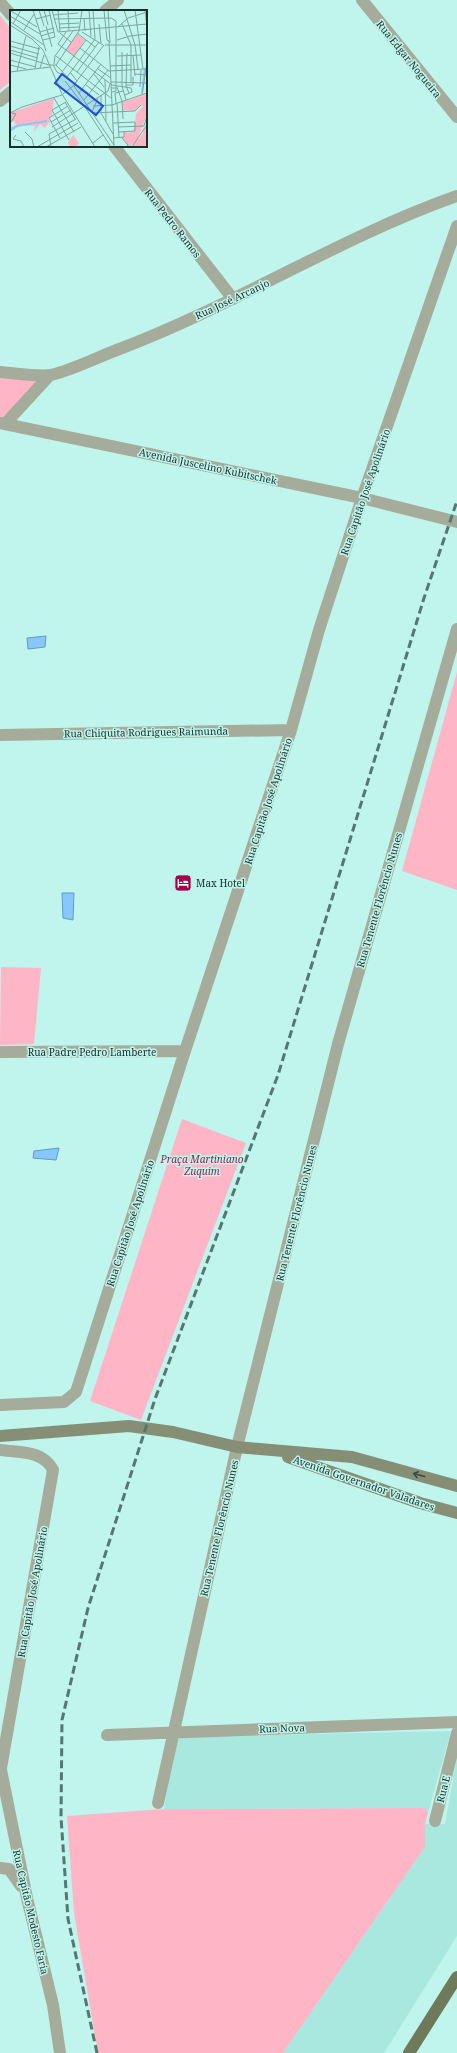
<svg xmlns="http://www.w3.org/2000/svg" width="457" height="2053" font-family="'Noto Serif',serif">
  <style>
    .built { fill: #a9e8de }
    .green { fill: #feb5c6 }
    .water { fill: #86c8fd; stroke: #659abe }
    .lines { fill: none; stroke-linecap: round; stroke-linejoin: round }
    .street { stroke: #a6ac9b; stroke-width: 12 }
    .secondary { stroke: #868f76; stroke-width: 12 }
    .primary { stroke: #6f7a5b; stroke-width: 12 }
    .rail { stroke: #557671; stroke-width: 3; stroke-dasharray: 8 4; stroke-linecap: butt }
    .oneway { stroke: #3a4b42 }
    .labels { text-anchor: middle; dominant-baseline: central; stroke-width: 3; stroke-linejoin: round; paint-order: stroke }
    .street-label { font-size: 10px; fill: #192e2b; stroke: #bff5ec }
    .poi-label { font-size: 10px; fill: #192e2b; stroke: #bff5ec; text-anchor: start }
    .park-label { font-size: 10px; font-style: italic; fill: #951e4b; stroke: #bff5ec }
    .inset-river { fill: none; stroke: #86c8fd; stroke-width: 2 }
    .inset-road { fill: none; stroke: #7da59f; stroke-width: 1 }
    .view { fill: #1d4ed8; fill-opacity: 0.15; stroke: #1d4ed8; stroke-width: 2 }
    .inset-edge { fill: none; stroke: #192e2b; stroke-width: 2 }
  </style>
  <rect width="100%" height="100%" fill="#bff5ec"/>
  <path class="built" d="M451 1731 428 1813 424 1808 164 1809 175 1737Z
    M457 1757V1936L384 2053H283L425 1847V1824H445Z"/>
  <path class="green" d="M0 15 11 29V81L0 90Z
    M0 372 50 375 0 423Z
    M457 672V890L402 871Z
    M1 967 41 968 34 1044 0 1045Z
    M182 1119 246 1143 141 1420 90 1401Z
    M425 1808 428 1813 425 1824V1847L283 2053H98L74 1913 67 1816 164 1809Z"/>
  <path class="water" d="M46 636 45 647 28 649 27 638Z
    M62 893H74L73 920 63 918Z
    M59 1148 56 1160 33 1158 34 1151Z"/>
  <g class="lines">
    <path class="street" d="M362 0 457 117
      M0 2 11 15
      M105 11 118 0
      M0 101 11 92
      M114 146 233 299
      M0 372C13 373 40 377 51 375 73 370 100 356 122 348 237 304 341 237 457 196
      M0 423 362 498 457 522
      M5 424 50 375
      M0 735 291 730
      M0 1052 185 1051
      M0 1405 64 1402 76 1392 185 1051 291 730 319 630 362 498 457 226
      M0 1450C20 1453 43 1450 53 1470L0 1774
      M107 1735 457 1722
      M1 1770 27 1898 53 2005 60 2053
      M158 1803 237 1447 338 1044 457 629
      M435 1821 457 1733
      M0 1868 9 1869 21 1886"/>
    <path class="secondary" d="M0 1436 129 1426 173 1432 237 1447 352 1457 457 1486
      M288 1457 420 1503 457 1513"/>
    <path class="primary" d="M409 2053 457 1977"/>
    <path class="rail" d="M97 2053 68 1919 61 1817 62 1720 88 1608 155 1399 278 1075 424 598 457 501"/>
  </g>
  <defs><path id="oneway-shaft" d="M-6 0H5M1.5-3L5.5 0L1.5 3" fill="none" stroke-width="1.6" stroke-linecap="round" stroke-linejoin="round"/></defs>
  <use class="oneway" href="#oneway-shaft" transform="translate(419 1475) rotate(-165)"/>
  <defs>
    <g id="hotel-square" transform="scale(0.9)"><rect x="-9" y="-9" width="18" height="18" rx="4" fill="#9f064b" stroke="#bff5ec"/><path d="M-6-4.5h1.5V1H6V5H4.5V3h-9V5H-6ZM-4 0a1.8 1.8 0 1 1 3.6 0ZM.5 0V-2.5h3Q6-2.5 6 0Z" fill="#fff"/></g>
  </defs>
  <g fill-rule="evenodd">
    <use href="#hotel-square" x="183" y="883"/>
  </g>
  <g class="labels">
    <g class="street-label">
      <text transform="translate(409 59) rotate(51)">Rua Edgar Nogueira</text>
      <text transform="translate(173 223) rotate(52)">Rua Pedro Ramos</text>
      <text transform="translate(232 299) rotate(-25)">Rua José Arcanjo</text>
      <text transform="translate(208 466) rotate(12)">Avenida Juscelino Kubitschek</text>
      <text transform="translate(365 492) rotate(-71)">Rua Capitão José Apolinário</text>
      <text transform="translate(146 732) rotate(-1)">Rua Chiquita Rodrigues Raimunda</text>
      <text transform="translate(268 801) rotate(-72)">Rua Capitão José Apolinário</text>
      <text transform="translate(379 900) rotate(-74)">Rua Tenente Florêncio Nunes</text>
      <text x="92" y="1052">Rua Padre Pedro Lamberte</text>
      <text transform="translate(296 1213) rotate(-76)">Rua Tenente Florêncio Nunes</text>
      <text transform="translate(130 1223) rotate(-72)">Rua Capitão José Apolinário</text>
      <text transform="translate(364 1483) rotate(19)">Avenida Governador Valadares</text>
      <text transform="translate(219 1528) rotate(-77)">Rua Tenente Florêncio Nunes</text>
      <text transform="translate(32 1592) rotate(-80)">Rua Capitão José Apolinário</text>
      <text transform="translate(282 1728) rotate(-2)">Rua Nova</text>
      <text transform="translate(443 1789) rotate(-76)">Rua E</text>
      <text transform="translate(31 1912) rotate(77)">Rua Capitão Modesto Faria</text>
    </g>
    <g class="poi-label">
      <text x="196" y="883">Max Hotel</text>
    </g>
    <g class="park-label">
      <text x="202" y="1159">Praça Martiniano<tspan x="202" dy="12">Zuquim</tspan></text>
    </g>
  </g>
  <g transform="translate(10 10)">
    <rect width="137" height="137" fill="#bff5ec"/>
    <path d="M67 24 75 30 64 46 56 40ZM137 84V104L127 131 133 123V119L137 117V137H123L126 131 120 137 111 127H114V121L118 123 124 121 126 104 133 96 131 95 125 101 115 100 113 102 112 92ZM44 88 42 106 38 108 40 112V117L39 112 35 118 30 114 24 122 25 116 13 115 3 119 0 123V115L1 117 6 115 4 111 0 113V103ZM63 125 69 133 66 137H60L58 133 55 137Z" fill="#feb5c6"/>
    <path class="inset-river" d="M132 83 135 58M0 121 7 116 37 111"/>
    <path class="inset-road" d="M23 0 36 41M29 0 34 16M34 0 38 15M42 0 48 22 137 14M48 0 50 22M58 0 59 21M79 0 81 27M94 0 97 30 99 31 104 137M98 0 100 33M114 0 125 35 128 59M125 0 133 59M135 0 137 18M1 1 27 17M43 5 68 3M0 6 30 24M74 8 75 21M26 9 41 5M45 9 101 8 106 11V78M1 12 34 35M3 14 11 0M49 14 69 13M89 14 91 33M112 14 121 35V72M0 15 22 29 33 40 52 84 85 137M36 16 42 37M108 17 118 8 137 2M49 18 69 17M14 20 24 4M30 22 44 18M56 22 48 34 102 75 121 78 122 82 115 85M72 22 93 35M50 23 61 32M67 23 85 37M31 26 44 22M33 30 45 27 39 0M107 30 120 26 137 24M0 31 30 39M95 35H137M0 36 29 44M70 38 99 61 135 59M0 40 28 48M112 42V76L116 90M0 43 39 55H46L69 21 72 0M117 43 116 76 119 83M123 45 125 66M46 46 101 88M107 46 131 45M0 50 26 57M44 54 45 46 63 21M0 55 16 59M43 55 47 62 56 67M46 55 64 74M100 56 121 55M30 58 34 45M25 59 29 37M88 59 101 68M7 61 16 26M0 62 40 57M52 62 76 30M60 62 67 71 64 76 104 135M67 62 89 32M84 64 94 77M125 64 137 65M57 67 85 29 83 0M95 70 96 111M55 71 75 97M101 72 137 73M76 75 89 85M116 75H123V67M107 77 112 91 113 109M130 77 131 60M101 78H106V81L102 82M73 79 85 89M69 83 91 54M53 84 63 76 94 35M91 85V103L103 124M132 85 137 52M44 88 64 122M74 90 98 60M55 92 65 109M56 92 42 100 59 130M106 93 105 83 113 81M107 93 109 127M83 96 102 95 137 83M75 97 101 137M82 102 88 88M0 103 12 97 52 85M82 103 125 101 131 95M1 112 6 104 2 103M41 112 61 100M103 113 125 112V121L109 122M42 117 98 81 100 74M108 117 134 116 137 106M15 122 22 129 24 137M6 125 3 129 11 131 14 137M111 127 118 135 117 137M50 128 39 108 58 96M103 128 114 127V121M83 133 93 125M27 137 68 113M36 137 71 117M41 137 39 124 66 109M122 137 136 116"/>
    <path class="view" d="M52 64 93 96 86 105 45 73Z"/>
    <rect width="137" height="137" class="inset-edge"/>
  </g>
</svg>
